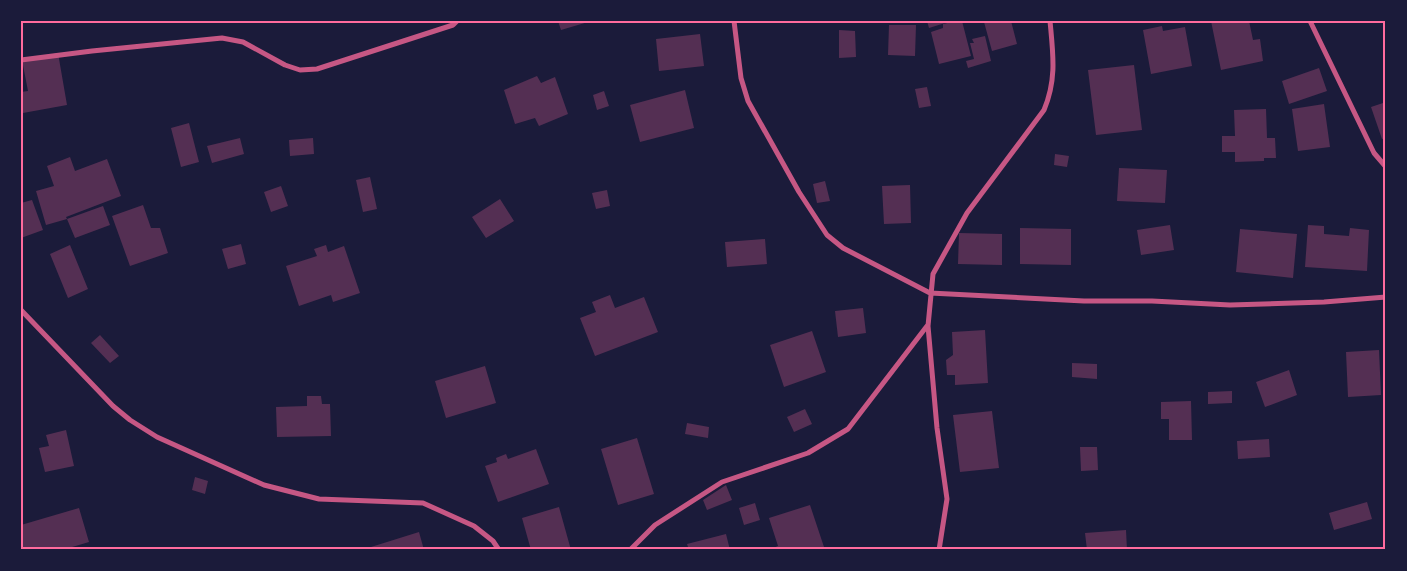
<svg xmlns="http://www.w3.org/2000/svg" width="1407" height="571" font-family="'Alegreya Sans',sans-serif">
  <style>
    .building { fill: #542f53 }
    .lines { fill: none; stroke-linecap: round; stroke-linejoin: round }
    .minor { stroke: #c65784; stroke-width: 5 }
    .neatline { fill: none; stroke: #ff6b9d; stroke-width: 2 }
  </style>
  <rect width="100%" height="100%" fill="#1b1b3a"/>
  <path class="building" d="M558 21H588V22L561 30Z
    M927 21H945V23L929 28Z
    M956 21H962L971 56 939 64 931 32 943 28V24Z
    M1011 21 1017 44 992 51 984 22Z
    M1211 21H1249L1253 40 1260 39 1263 61 1221 70Z
    M889 25H916L915 56 888 55Z
    M1162 26 1163 31 1185 27 1192 66 1151 74 1143 30Z
    M839 30 855 31 856 57 839 58Z
    M700 34 704 66 659 71 656 39Z
    M985 36 991 61 968 68 966 61 974 59 970 43H974L972 39Z
    M58 53 67 105 23 113 21 92 28 91 22 60Z
    M1134 65 1142 130 1096 135 1088 70Z
    M1319 68 1327 91 1289 104 1282 81Z
    M537 76 541 83 555 77 568 114 539 126 535 118 515 124 504 90Z
    M927 87 931 106 919 108 915 89Z
    M685 90 694 128 640 142 630 105Z
    M604 91 609 106 597 110 593 95Z
    M1386 102V138L1382 139 1371 107Z
    M1324 104 1330 147 1298 151 1292 109Z
    M1266 109 1267 138H1275L1276 158H1264V161L1235 162V152H1222V136H1235L1234 110Z
    M189 123 199 162 181 167 171 128Z
    M240 138 244 154 212 163 207 146Z
    M313 138 314 154 290 156 289 140Z
    M1055 154 1069 156 1067 167 1054 165Z
    M70 157 75 171 107 159 121 196 66 217 67 219 103 206 110 225 75 238 67 219 46 225 36 191 54 186 47 166Z
    M1119 168 1167 170 1165 203 1117 201Z
    M370 177 377 209 363 212 356 180Z
    M825 181 830 201 817 203 813 184Z
    M910 185 911 223 884 224 882 186Z
    M281 186 288 206 271 212 264 192Z
    M607 190 610 206 596 209 592 193Z
    M500 199 514 221 486 238 472 217Z
    M32 200 43 230 21 238V203Z
    M143 205 151 228H160L168 253 130 266 112 216Z
    M1170 225 1174 250 1141 255 1137 230Z
    M1308 225 1324 226V234L1349 236 1350 228 1369 230 1367 271 1305 267Z
    M1020 228 1071 229V265L1020 264Z
    M1240 229 1297 234 1293 278 1236 272Z
    M959 233 1002 234V265L958 264Z
    M765 239 767 264 727 267 725 242Z
    M241 244 246 264 228 269 222 249Z
    M70 245 88 289 68 298 50 254Z
    M326 245 328 252 344 246 360 293 333 302 331 295 299 306 286 266 317 256 314 249Z
    M610 295 615 308 644 297 658 332 595 356 580 318 596 312 592 302Z
    M863 308 866 333 838 337 835 311Z
    M985 330 988 383 955 385V375H947L946 360 953 355 952 332Z
    M812 331 826 372 784 387 770 345Z
    M100 335 119 356 110 363 91 343Z
    M1379 350 1381 395 1348 397 1346 352Z
    M1072 363 1097 364V379L1072 377Z
    M485 366 496 403 446 418 435 381Z
    M1289 370 1297 395 1265 407 1256 382Z
    M1232 391V403L1208 404V392Z
    M307 396H321L322 404H330L331 436 277 437 276 407 307 406Z
    M1191 401 1192 440H1169V419H1161V402Z
    M805 409 812 424 794 432 787 417Z
    M992 411 999 468 960 472 953 415Z
    M687 423 709 427 708 438 685 434Z
    M66 430 74 466 45 472 39 448 49 446 46 435Z
    M637 438 654 494 618 505 601 449Z
    M1269 439 1270 457 1238 459 1237 441Z
    M1080 447H1097L1098 470 1081 471Z
    M536 449 549 484 498 502 485 466 497 462 496 458 506 454 508 459Z
    M195 477 208 481 205 494 192 490Z
    M726 485 732 500 707 510 703 500Z
    M1367 502 1372 519 1334 530 1329 513Z
    M755 503 760 520 744 525 739 508Z
    M810 505 825 550H768L778 546 769 518Z
    M559 507 571 550H531L522 518Z
    M79 508 89 542 62 550H21V525Z
    M1126 530 1127 550H1087L1085 533Z
    M419 532 424 550H372L371 547Z
    M726 534 730 550H689L687 544Z"/>
  <g class="lines">
    <path class="minor" d="M734 21 741 78 748 101 799 192 827 235 843 248 930 293 1084 301H1152L1230 305 1324 302 1386 297
      M1310 21 1374 153 1386 167
      M21 60 92 51 222 38 243 42 285 65 300 70 317 69 453 25 457 21
      M21 310 113 406 130 420 157 437 264 485 319 499 423 503 474 526 493 541 499 550
      M630 550 655 525 722 482 808 453 848 429 927 326
      M939 550 947 499 937 428 928 326 933 274 967 213 1044 110C1057 79 1053 54 1050 21"/>
  </g>
  <rect width="1407" height="571" fill="none" stroke="#1b1b3a" stroke-width="45"/>
  <rect x="22" y="22" width="1362" height="526" class="neatline"/>
</svg>
